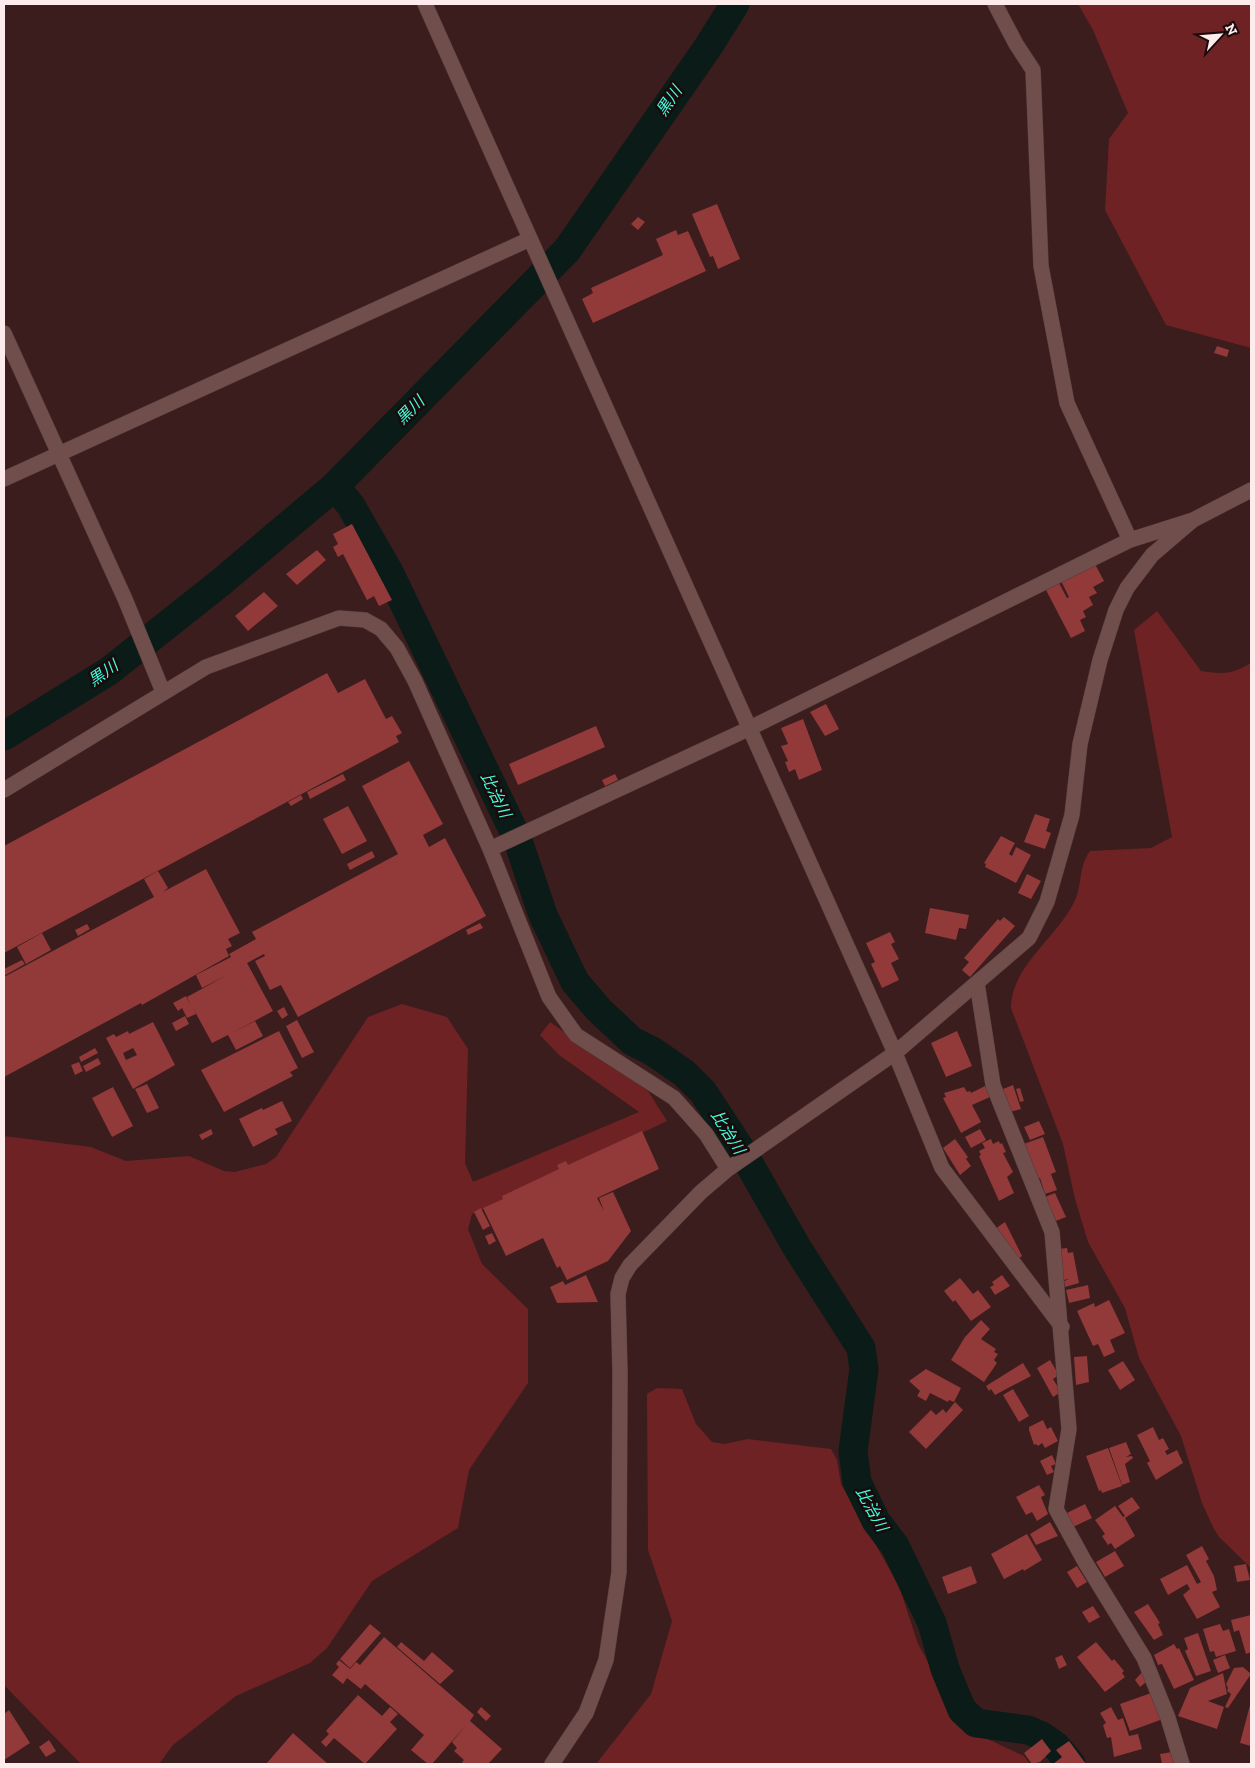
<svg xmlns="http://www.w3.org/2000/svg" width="1255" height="1768" font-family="'Zilla Slab','Noto Sans JP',serif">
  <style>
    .green { fill: #6f2224 }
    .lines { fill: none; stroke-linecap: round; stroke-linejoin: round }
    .river { stroke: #0a1b18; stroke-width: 29 }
    .building { fill: #92393a; fill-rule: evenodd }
    .minor-casing { stroke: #513938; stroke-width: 16 }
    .minor { stroke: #704e4c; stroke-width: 15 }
    .labels { text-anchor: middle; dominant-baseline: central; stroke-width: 5; stroke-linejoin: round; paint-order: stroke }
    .water-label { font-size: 16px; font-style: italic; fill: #41fdde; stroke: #190b0b }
  </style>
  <rect width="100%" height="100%" fill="#3a1d1c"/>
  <path class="green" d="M1078 4H1251V348L1166 325 1105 210 1109 139 1128 113 1093 30Z
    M1157 611 1201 671C1223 674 1231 675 1251 663V1568L1219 1537 1213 1527 1202 1503 1181 1436 1139 1358 1125 1308 1088 1242 1075 1199 1063 1144 1011 1008C1011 965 1059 937 1076 898 1082 882 1079 866 1090 851L1151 848 1172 837 1134 630Z
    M402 1004 447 1017 468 1049 465 1163 473 1182 639 1112 559 1055 540 1035 550 1022 648 1091 667 1121 472 1214 468 1229 482 1264 528 1309V1383L469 1470 458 1528 372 1581 327 1648 310 1663 236 1696 173 1745 159 1764H81L4 1685V1136L91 1147 126 1161 189 1156 224 1171 235 1172 266 1164 276 1157 368 1017Z
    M657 1388 682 1389 696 1424 712 1442 724 1444 748 1439 831 1449 837 1460 841 1484 899 1586 918 1644 954 1709 979 1735 1024 1756 1030 1764H596L651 1694 672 1621 648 1550 647 1394Z"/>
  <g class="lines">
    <path class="river" d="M335 486 351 506 389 572 517 838 543 915 575 982 599 1010 632 1041 652 1051 684 1073 703 1092 743 1153 796 1246 861 1348 864 1369 853 1451 857 1482 876 1521 895 1546 932 1623 945 1669 962 1710 976 1723 1028 1730 1042 1736 1056 1746 1071 1764
      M4 736 109 671 220 583 335 486 567 250 708 47 735 4"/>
  </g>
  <path class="building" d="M717 204 740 259 718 269 713 256 710 257 692 214Z
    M638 217 645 222 638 230 631 224Z
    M676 230 678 235 688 231 706 271 593 323 582 299 593 293 591 288 663 255 656 239Z
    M1217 346 1229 350 1227 357 1214 353Z
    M352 524 392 600 379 606 374 596 367 600 343 554 338 557 333 547 338 544 333 534Z
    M317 550 326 560 297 585 286 574Z
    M1095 564 1104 581 1093 587 1097 593 1089 597 1093 605 1083 611 1086 617 1080 620 1085 631 1071 638 1046 590 1059 583 1067 598 1069 597 1061 581Z
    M264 592 278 606 248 631 235 616Z
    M327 673 338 693 365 679 386 719 392 716 402 733 396 736 399 742 4 953V846Z
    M826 704 839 729 825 736 810 712Z
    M803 719 822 770 799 780 795 769 789 772 785 762 788 761 781 746 788 744 781 728Z
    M596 726 605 747 518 785 509 764Z
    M409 761 443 824 423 835 429 847 445 838 486 916 298 1017 281 985 270 990 255 961 265 956 264 954 247 963 273 1011 230 1034 255 1021 263 1036 236 1050 228 1035 212 1043 193 1008 196 1014 187 1018 182 1008 178 1011 173 1003 186 996 190 1005 187 997 229 974 202 988 196 975 231 957 229 954 256 939 252 932 398 854 362 786Z
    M343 774 346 780 310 799 307 792Z
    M615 774 618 780 605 786 602 780Z
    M301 795 303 799 291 806 288 802Z
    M348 806 367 841 342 854 323 819Z
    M1035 814 1050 819 1046 831 1051 833 1045 849 1024 842Z
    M1001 836 1015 843 1009 854 1012 856 1016 847 1031 855 1016 883 985 867 986 864 984 863Z
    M372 851 375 857 350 870 347 864Z
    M206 869 240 933 228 939 232 946 226 949 229 956 142 1005 141 1003 4 1077V977L154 897 144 879 158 871 168 888 163 892Z
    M1027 874 1041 881 1031 899 1018 893Z
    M930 908 969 915 966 929 959 928 956 940 925 933Z
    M1004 917 1015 926 970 977 962 970 969 962 964 958 998 919 1000 921Z
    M480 923 483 928 468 935 466 930Z
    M87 924 90 929 78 936 75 930Z
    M890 932 895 942 891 944 899 959 891 963 899 980 882 988 871 964 875 962 866 943Z
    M42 933 51 950 26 964 17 947Z
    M22 960 25 964 4 976V969Z
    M284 1007 288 1015 282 1019 277 1011Z
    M185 1016 189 1024 176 1031 172 1023Z
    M297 1020 314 1052 302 1058 286 1026Z
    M153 1022 175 1065 133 1089 106 1038 114 1034 116 1037 128 1031 129 1034ZM133 1048 137 1055 126 1060 123 1053Z
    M279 1031 298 1068 290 1072 293 1076 224 1112 201 1070Z
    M957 1031 972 1066 946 1077 931 1043Z
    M95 1048 98 1053 81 1062 79 1057Z
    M98 1058 101 1064 86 1072 83 1066Z
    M79 1062 83 1071 75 1075 71 1065Z
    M147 1084 159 1108 147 1113 135 1089Z
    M1013 1085 1021 1109 1010 1112 1003 1089Z
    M985 1086 990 1097 972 1105 981 1122 961 1133 943 1098 946 1097 944 1093 964 1087 967 1092 970 1091 971 1093Z
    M113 1087 133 1126 112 1137 92 1098Z
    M1020 1088 1024 1101 1020 1102 1016 1089Z
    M282 1101 292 1121 275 1129 278 1134 253 1147 239 1119 262 1108 263 1110Z
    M1039 1121 1045 1134 1030 1140 1024 1127Z
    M211 1129 213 1134 202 1140 199 1135Z
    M980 1129 986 1140 971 1148 965 1137Z
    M642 1131 659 1169 597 1198 604 1211 599 1198 613 1192 631 1231 608 1261 567 1280 560 1266 557 1268 543 1238 506 1256 483 1208 503 1199 502 1196 559 1169 557 1165 566 1161 568 1165Z
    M1043 1137 1056 1172 1051 1174 1057 1190 1045 1194 1040 1178 1034 1180 1021 1145Z
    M955 1139 968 1157 966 1159 971 1166 960 1175 943 1148Z
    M991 1139 993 1144 999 1141 1000 1144 1002 1143 1006 1152 1003 1153 1013 1172 1007 1177 1014 1193 999 1201 979 1156 981 1155 979 1151 985 1148 982 1143Z
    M1055 1193 1066 1217 1053 1222 1042 1198Z
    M481 1208 490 1226 483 1230 474 1212Z
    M1005 1222 1022 1256 1017 1260 995 1229Z
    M492 1233 496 1241 489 1245 485 1236Z
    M1067 1248 1068 1253 1073 1252 1079 1283 1065 1287 1064 1281 1069 1279 1064 1280 1058 1249Z
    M586 1275 598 1302 557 1303 550 1287 563 1281 565 1285Z
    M1002 1275 1010 1286 995 1295 990 1287 994 1285 992 1282Z
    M960 1278 973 1294 978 1290 991 1307 971 1321 955 1300 953 1302 944 1291Z
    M1088 1285 1090 1298 1069 1303 1066 1290Z
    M1109 1300 1125 1333 1110 1340 1115 1352 1104 1357 1098 1344 1093 1346 1077 1311 1094 1303 1095 1307Z
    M981 1320 990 1329 981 1339 996 1349 994 1352 998 1354 994 1360 997 1363 984 1382 951 1360 965 1337Z
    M1087 1356 1089 1382 1076 1385 1074 1357Z
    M1050 1360 1059 1375 1053 1379 1061 1392 1053 1397 1037 1368Z
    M1123 1361 1135 1380 1120 1390 1108 1370Z
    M1023 1363 1031 1376 995 1395 991 1389 989 1391 986 1386Z
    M926 1369 961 1388 954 1402 949 1400 948 1402 930 1393 926 1401 917 1396 920 1391 909 1381Z
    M1013 1389 1029 1416 1019 1422 1003 1395Z
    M955 1402 963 1410 926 1449 909 1432 931 1410 936 1415 943 1409 946 1413Z
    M1043 1420 1047 1429 1051 1427 1058 1441 1045 1448 1042 1443 1038 1446 1036 1444 1034 1445 1029 1430V1427Z
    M1153 1427 1159 1440 1163 1438 1169 1449 1165 1451 1167 1455 1177 1450 1183 1463 1156 1480 1147 1463 1150 1461 1137 1435Z
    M1126 1442 1131 1454 1126 1457 1132 1456 1133 1458 1125 1464 1130 1482 1122 1485 1109 1448Z
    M1108 1448 1122 1486 1102 1493 1101 1490 1099 1491 1086 1456Z
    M1052 1455 1056 1464 1051 1466 1054 1472 1047 1475 1040 1461Z
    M1039 1485 1045 1495 1041 1497 1048 1514 1037 1521 1032 1512 1026 1515 1016 1497Z
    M1132 1497 1140 1508 1125 1518 1135 1536 1115 1549 1111 1543 1108 1545 1102 1536 1105 1534 1095 1520 1115 1506 1123 1517 1125 1516 1118 1506Z
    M1085 1504 1092 1518 1073 1527 1067 1513Z
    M1050 1522 1058 1536 1036 1545 1030 1534Z
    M1027 1534 1042 1560 1024 1571 1023 1569 1004 1579 991 1554Z
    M1202 1546 1209 1559 1206 1561 1214 1576 1217 1590 1212 1592 1220 1607 1197 1619 1183 1595 1190 1589 1187 1584 1168 1595 1160 1579 1187 1565 1197 1584 1201 1582 1186 1555Z
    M1115 1551 1124 1566 1105 1577 1096 1562Z
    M1246 1564 1250 1580 1237 1582 1234 1566Z
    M971 1566 977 1583 948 1594 942 1577Z
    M1077 1566 1087 1582 1077 1588 1067 1572Z
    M1148 1604 1160 1623 1158 1624 1163 1635 1154 1640 1134 1612Z
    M1093 1606 1100 1617 1089 1623 1082 1612Z
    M1251 1615V1652L1246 1654 1239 1630 1234 1632 1231 1620Z
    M370 1624 381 1633 350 1668 340 1659Z
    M1220 1624 1223 1631 1229 1629 1236 1651 1216 1657 1214 1651 1210 1652 1203 1629Z
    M1198 1633 1211 1671 1196 1676 1185 1651 1188 1649 1184 1638Z
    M384 1637 474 1715 470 1721 502 1749 488 1764H464L462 1762 464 1760 454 1751 457 1748 452 1742 467 1724 432 1764H428L411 1750 424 1735 365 1684 361 1689 347 1678 343 1684 332 1675 339 1667 336 1664 339 1660 350 1669 356 1662 360 1665Z
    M401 1642 424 1661 432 1652 454 1671 440 1684 397 1647Z
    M1096 1642 1112 1661 1114 1659 1124 1671 1122 1673 1125 1677 1105 1692 1077 1657Z
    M1174 1644 1177 1649 1179 1648 1194 1680 1174 1689 1162 1664 1158 1665 1154 1655Z
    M1062 1655 1067 1665 1059 1669 1055 1658Z
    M1225 1655 1230 1668 1218 1673 1213 1660Z
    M1243 1667 1251 1674 1228 1708 1225 1707 1231 1694 1227 1691 1228 1688 1226 1684 1234 1668Z
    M1145 1669 1151 1678 1140 1687 1135 1680Z
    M1223 1673 1227 1694 1208 1701 1224 1707 1217 1729 1178 1716 1190 1688Z
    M1154 1692 1163 1719 1130 1731 1120 1704Z
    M358 1695 382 1716 390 1707 398 1714 390 1722 397 1729 365 1764 334 1738 326 1747 321 1742 329 1734 326 1731Z
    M1250 1705H1251V1746L1240 1743Z
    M481 1707 491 1716 486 1721 477 1712Z
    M1111 1707 1118 1720 1123 1718 1129 1736 1138 1734 1142 1749 1114 1757 1111 1737 1107 1738 1103 1725 1106 1723 1100 1713Z
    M9 1710 30 1743 4 1760V1714Z
    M293 1733 312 1750 328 1764H266Z
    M1042 1739 1051 1751 1040 1762 1032 1764 1024 1753Z
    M49 1740 56 1751 46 1757 39 1747Z
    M1069 1741 1086 1764H1053L1062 1757 1056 1750Z
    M1172 1752 1174 1764H1162L1160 1754Z"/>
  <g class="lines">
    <g class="minor-casing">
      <path id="minor" d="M425 4 895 1053 942 1168 1062 1327
        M995 4 1016 44 1033 70 1041 266 1067 403 1130 540
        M4 333 125 599 163 692
        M4 479 530 239
        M4 790 206 667 339 618 365 620 381 629 397 648 415 681 490 849 549 997 576 1035 674 1098 706 1134 728 1169
        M490 849 748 729 1130 540 1193 520 1251 490
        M977 983 993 1085 1052 1232 1069 1429 1056 1509 1085 1562 1144 1658 1168 1718 1182 1764
        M552 1764 586 1713 606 1660 619 1572 620 1373 618 1294 622 1278 630 1265 701 1192 728 1169 895 1053 1029 938 1047 902 1072 815 1080 744 1100 660 1116 610 1127 588 1152 555 1193 520"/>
    </g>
    <use href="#minor" class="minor"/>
  </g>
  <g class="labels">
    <g class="water-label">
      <text transform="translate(669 101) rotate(-56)">黒川</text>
      <text transform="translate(410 410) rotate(-45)">黒川</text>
      <text transform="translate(103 673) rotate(-35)">黒川</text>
      <text transform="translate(496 795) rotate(64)">比治川</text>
      <text transform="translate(728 1132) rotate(58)">比治川</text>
      <text transform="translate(872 1509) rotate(61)">比治川</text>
    </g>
  </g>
  <rect width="1255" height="1768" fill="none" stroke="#fdeceb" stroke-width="10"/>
  <g transform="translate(1220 35) rotate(64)" stroke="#190b0b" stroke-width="4" paint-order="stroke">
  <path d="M0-4L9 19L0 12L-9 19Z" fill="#fdeceb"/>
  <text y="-8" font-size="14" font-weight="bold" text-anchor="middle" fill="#fdeceb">N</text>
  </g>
</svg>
